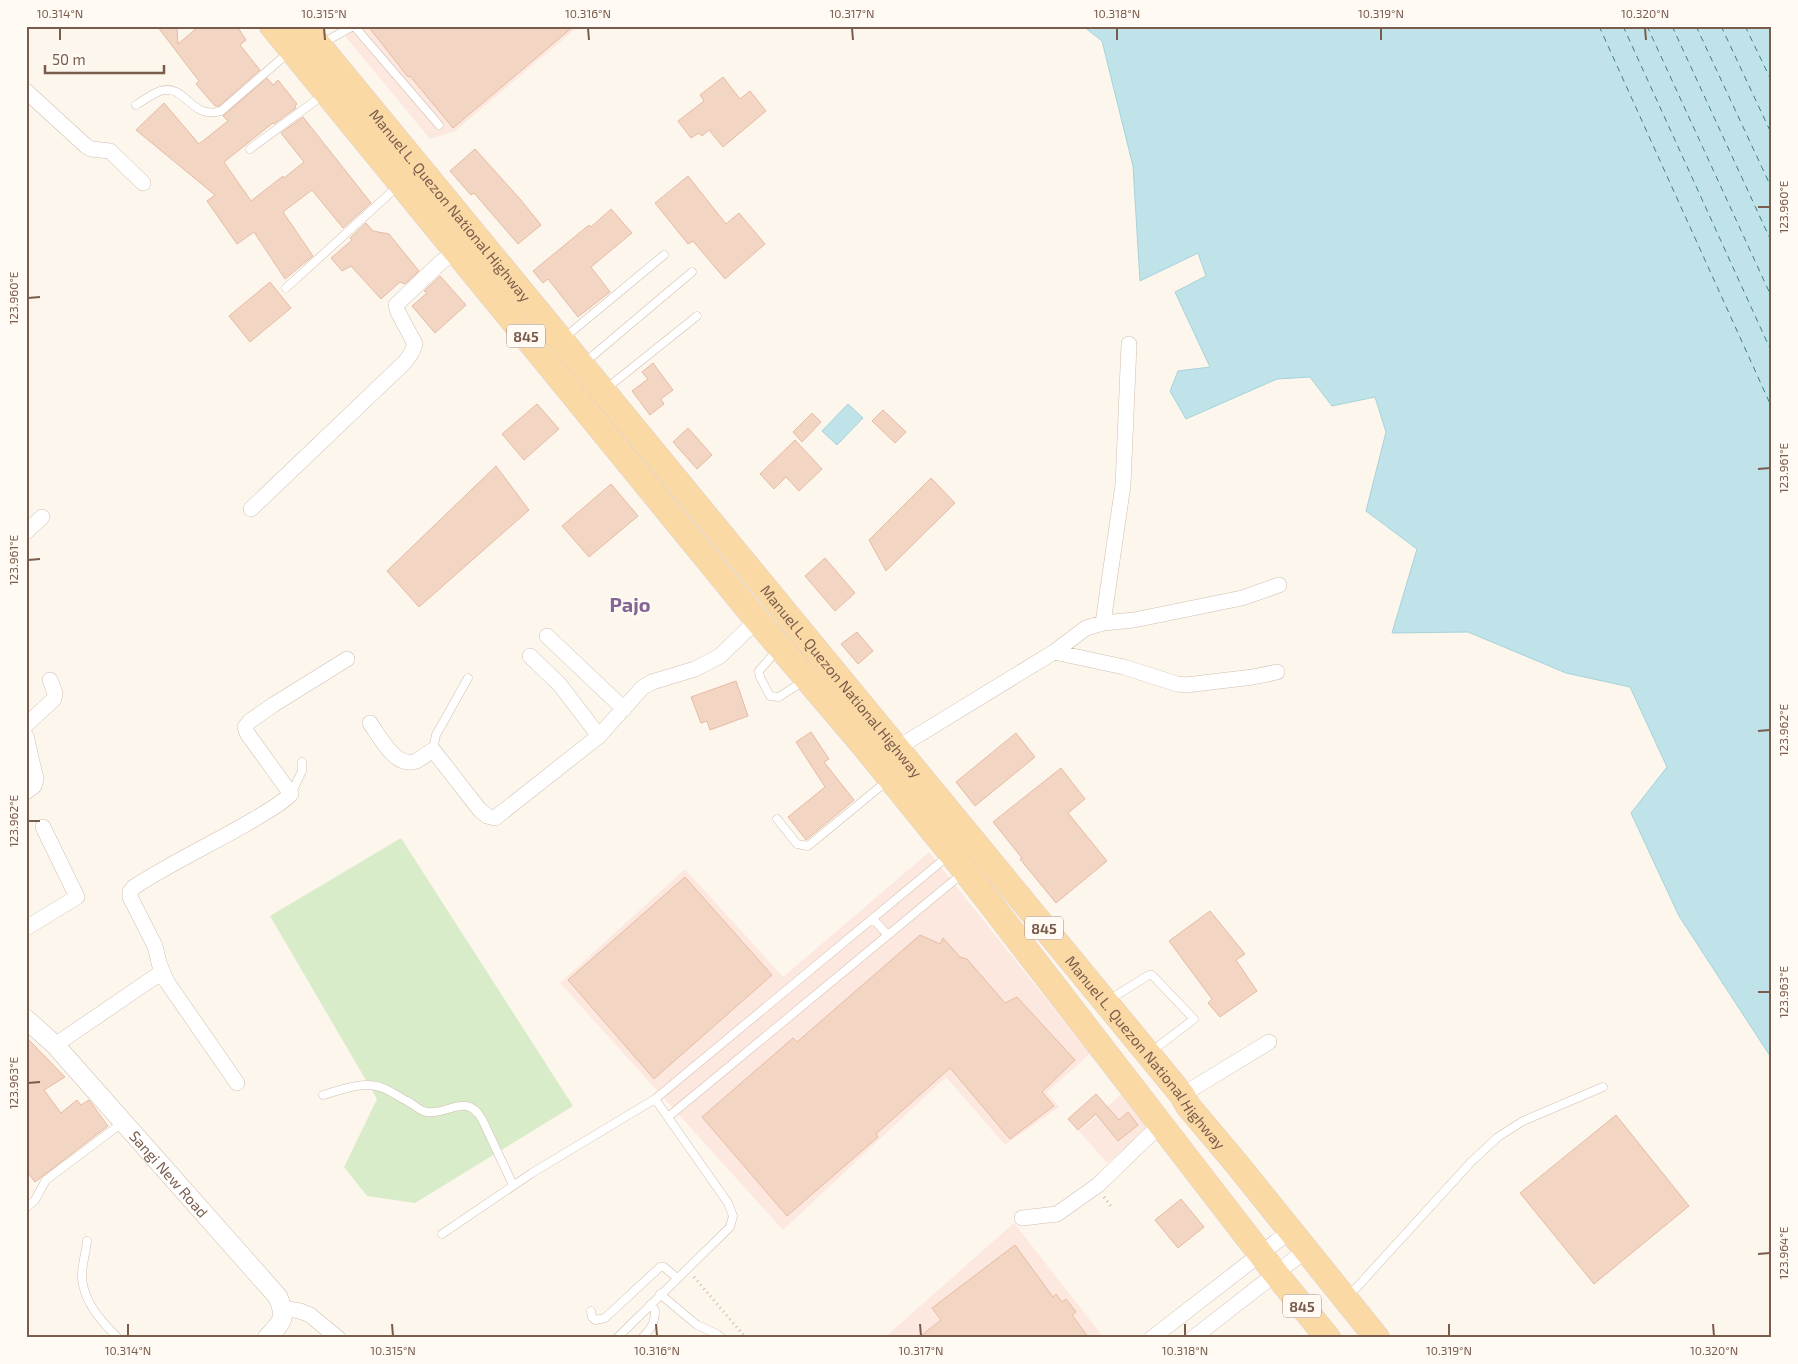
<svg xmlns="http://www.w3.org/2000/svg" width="1798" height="1364" font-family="'Exo 2',sans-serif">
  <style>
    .commercial { fill: #fde8e0 }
    .green { fill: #d8ecc9 }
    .water { fill: #bfe3e8; stroke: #a5d3da }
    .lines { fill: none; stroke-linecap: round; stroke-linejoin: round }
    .ferry { stroke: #437c86; stroke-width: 1; stroke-dasharray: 6 5; stroke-linecap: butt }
    .building { fill: #f3d5c3; stroke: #e6bba3 }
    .service-casing { stroke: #d1beb0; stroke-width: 9 }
    .minor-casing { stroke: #d1beb0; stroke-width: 16 }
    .tertiary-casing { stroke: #d1beb0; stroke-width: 20 }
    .primary-casing { stroke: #dad1cd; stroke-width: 26 }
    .path { stroke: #d9b8a5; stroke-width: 3; stroke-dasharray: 1 4; stroke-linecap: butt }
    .service { stroke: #fff; stroke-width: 8 }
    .minor { stroke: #fff; stroke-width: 15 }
    .tertiary { stroke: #fff; stroke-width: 19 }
    .primary { stroke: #fbd9a5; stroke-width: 25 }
    .ticks { fill: none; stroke: #7a5c4d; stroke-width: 2 }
    .labels { text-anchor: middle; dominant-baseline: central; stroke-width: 4; stroke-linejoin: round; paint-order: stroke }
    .shield { fill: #fffaf3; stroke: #a28b7f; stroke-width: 1 }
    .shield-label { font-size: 14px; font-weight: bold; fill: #7a5c4d }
    .street-label { font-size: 15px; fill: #7a5c4d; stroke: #fffaf3 }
    .district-label { font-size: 20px; font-weight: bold; fill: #846695; stroke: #fffaf3 }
    .neatline { fill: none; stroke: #7a5c4d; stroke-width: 2 }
    .ticks-label { font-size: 12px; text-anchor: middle; fill: #7a5c4d }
  </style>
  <rect width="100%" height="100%" fill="#fdf6ec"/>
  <path class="commercial" d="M337 26H579L455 131 430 139Z
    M929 852 1090 1054 1047 1092 1059 1107 1005 1145 946 1077 783 1230 560 983 685 869 783 977Z
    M1123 1093 1150 1126 1107 1163 1079 1131Z
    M1014 1223 1104 1338H884Z"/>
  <path class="green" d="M401 838 573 1106 415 1203 367 1196 344 1167 377 1099 270 916Z"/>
  <path class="water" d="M1083 26H1772V1059L1679 916 1631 813 1667 767 1630 687 1566 673 1468 632 1392 633 1417 549 1366 511 1386 432 1375 397 1332 406 1310 377 1277 379 1186 419 1170 391 1178 371 1210 367 1175 292 1206 276 1198 253 1140 281 1133 166 1102 41Z
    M848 404 863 418 837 445 822 431Z"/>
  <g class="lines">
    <path class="ferry" d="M1599 26 1772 408
      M1623 26 1772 353
      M1647 26 1772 298
      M1672 26 1772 243
      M1696 26 1772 189
      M1721 26 1772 135
      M1745 26 1772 82
      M1770 26 1772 29"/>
  </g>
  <path class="building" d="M157 26H177L178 44 199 26H237L246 40 240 45 260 70 219 106H215L196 84 199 81Z
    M368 26H574L453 128 410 76 408 77Z
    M723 77 740 99 750 91 766 111 723 147 709 130 702 136 699 133 691 138 678 121 704 101 700 95Z
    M267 78 273 85 278 80 297 104 295 106 296 108 274 124 273 123 224 162 251 201 283 176 284 178 304 162 281 133 303 117 371 203 343 228 312 190 283 212 313 256 285 279 254 232 237 244 207 201 215 195 136 130 164 103 199 144 228 121 223 116Z
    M475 149 520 199 541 225 518 244 474 193 471 195 450 171Z
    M688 176 726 224 739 213 765 244 725 279 693 241 688 244 655 203Z
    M611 209 632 233 591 267 610 292 578 317 548 279 543 283 533 271 589 225 591 227Z
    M366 223 373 231 389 234 419 271 405 284 400 282 381 299 351 266 342 271 331 258 352 240 350 238Z
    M440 276 466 305 435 333 412 306 427 293 424 291Z
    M270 282 291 308 250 342 229 316Z
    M653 363 673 390 661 399 664 404 650 415 632 391 648 379 642 372Z
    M537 404 559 429 524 460 502 434Z
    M883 410 906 432 895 443 872 421Z
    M812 413 821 422 802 442 793 432Z
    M688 428 712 455 697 469 673 442Z
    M795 440 822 469 799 491 786 477 774 489 760 474Z
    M496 466 529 510 419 607 387 571Z
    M931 478 955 503 886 571 869 540Z
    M611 484 638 516 589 557 562 526Z
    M825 558 855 593 835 611 805 576Z
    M857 632 873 651 858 664 841 644Z
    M736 681 748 716 710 730 707 721 701 723 691 697Z
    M811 732 829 759 824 762 854 800 806 840 788 817 825 787 796 742Z
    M1016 733 1035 757 975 806 956 782Z
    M1061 768 1085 799 1068 813 1107 861 1056 903 1020 859 1022 858 993 822Z
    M685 877 772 975 654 1079 568 980Z
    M1210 911 1245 954 1236 960 1257 991 1220 1017 1208 1003 1212 999 1169 941Z
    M920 935 940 944 943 938 960 957 967 959 1005 1003 1017 997 1075 1060 1042 1092 1054 1106 1010 1139 950 1068 876 1134 878 1137 787 1216 702 1117 793 1038 797 1042Z
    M26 1037 65 1077 44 1090 61 1113 77 1100 81 1105 89 1100 108 1126 35 1182 26 1171Z
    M1096 1094 1119 1120 1128 1112 1138 1125 1118 1141 1096 1114 1078 1130 1068 1119Z
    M1616 1115 1689 1206 1594 1284 1520 1193Z
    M1181 1199 1204 1227 1178 1248 1155 1220Z
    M1015 1245 1053 1297 1056 1294 1062 1302 1066 1299 1076 1312 1072 1315 1089 1338H918L941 1320 932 1308Z"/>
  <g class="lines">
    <g class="service-casing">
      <path id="service" d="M354 26 439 125
        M330 39 353 26
        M136 105C144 100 152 94 160 91 187 83 189 120 221 111L288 53
        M250 149 323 95
        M286 288 398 186
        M570 333 664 255
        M590 358 692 272
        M612 384 697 316
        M778 649 759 671 760 677 770 696 779 697 805 680
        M433 750 436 735 468 678
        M291 794 302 771V762
        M777 819 797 844 808 846 887 781
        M873 919 888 935
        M1107 1001 1149 975H1152L1194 1019 1152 1051
        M323 1095C341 1090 364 1080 383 1088 391 1091 399 1097 407 1101 414 1104 419 1111 427 1112 449 1115 466 1092 482 1119L513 1185
        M668 1117 963 873
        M26 1208 35 1200 46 1180 122 1123
        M442 1234 532 1173 655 1099 948 856
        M87 1241C86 1253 81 1267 82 1279 85 1304 101 1321 118 1338
        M660 1294 697 1325 717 1334 722 1338
        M1348 1297 1471 1162 1498 1137 1523 1121 1603 1087
        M591 1311 592 1317 595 1320 605 1318 660 1267H664L677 1278
        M617 1338 730 1227 733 1216 728 1203 655 1099
        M642 1338C651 1329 655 1323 655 1310L650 1305"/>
    </g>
    <g class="minor-casing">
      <path id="minor" d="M26 91 86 146 91 149 110 151 143 183
        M251 509 405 362 412 352 415 344 398 312 396 305 440 263 457 250
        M26 532 42 517
        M1103 623 1123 485 1129 344
        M547 636 624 709
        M1054 652 1124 667 1177 684 1186 685 1253 677 1277 672
        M530 656 560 685 599 736
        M370 723C380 737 396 769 416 761 422 758 428 753 433 750L479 809 487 816 495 818 599 736 642 688 652 682 695 669 720 656 757 620
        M26 725 54 699 55 693 50 680
        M26 736 36 779 34 786 26 792
        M897 748 1054 652 1086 628 1103 623 1134 620 1242 598 1279 585
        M26 928 77 897 43 827
        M55 1045 162 972
        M237 1083 167 982 159 963 155 946 130 897V892L134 887C172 862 214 843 253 820 266 812 280 805 291 794L247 733 245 727 250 721 273 705 347 659
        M1182 1095 1269 1042
        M1022 1218 1057 1214 1098 1185 1161 1124
        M282 1308 300 1311 310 1315 338 1338
        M1152 1338 1290 1231
        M1193 1338 1306 1250"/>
    </g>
    <g class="tertiary-casing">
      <g id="tertiary">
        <path id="s1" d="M26 1019 55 1045 278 1297C287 1319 282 1322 267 1338"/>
      </g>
    </g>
    <g class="primary-casing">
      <g id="primary">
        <path d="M272 26 757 620 864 746 966 872 1276 1274 1328 1338"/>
        <path id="s2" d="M303 26 1182 1095 1188 1106 1236 1163 1377 1338"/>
      </g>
    </g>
    <path class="path" d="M1104 1197 1113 1209
      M694 1277 746 1338"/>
    <use href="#service" class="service"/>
    <use href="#minor" class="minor"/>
    <use href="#tertiary" class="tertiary"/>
    <use href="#primary" class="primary"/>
  </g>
  <path class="ticks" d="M60 28V40M324 28 325 40M588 28 589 40M852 28 853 40M1117 28V40M1381 28V40M1645 28 1646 40M1758 207H1770M28 298 40 297M1758 469 1770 468M28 560 40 559M1758 731 1770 730M28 821H40M1758 992H1770M28 1083 40 1082M1758 1254 1770 1253M128 1324V1336M392 1324 393 1336M656 1324 657 1336M920 1324 921 1336M1185 1324V1336M1449 1324V1336M1713 1324 1714 1336"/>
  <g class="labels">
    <g class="shield">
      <rect x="507" y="324.5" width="38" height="23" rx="4"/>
      <rect x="1025" y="916.5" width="38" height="23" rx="4"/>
      <rect x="1283" y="1294.5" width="38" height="23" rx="4"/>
    </g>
    <g class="shield-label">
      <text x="526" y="336">845</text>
      <text x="1044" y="928">845</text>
      <text x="1302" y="1306">845</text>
    </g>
    <g class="street-label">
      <text stroke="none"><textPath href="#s2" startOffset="232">Manuel L. Quezon National Highway</textPath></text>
      <text stroke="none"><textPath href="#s2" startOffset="848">Manuel L. Quezon National Highway</textPath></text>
      <text stroke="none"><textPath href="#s2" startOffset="1328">Manuel L. Quezon National Highway</textPath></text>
      <text stroke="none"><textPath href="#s1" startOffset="211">Sangi New Road</textPath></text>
    </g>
    <g class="district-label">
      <text x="630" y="604">Pajo</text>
    </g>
  </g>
  <rect width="1798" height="1364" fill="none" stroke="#fffaf3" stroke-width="55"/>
  <path d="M45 65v8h119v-8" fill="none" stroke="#7a5c4d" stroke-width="2.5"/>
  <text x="52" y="65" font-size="15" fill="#7a5c4d" stroke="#fffaf3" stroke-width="4" paint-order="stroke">50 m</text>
  <rect x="28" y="28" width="1742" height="1308" class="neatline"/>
  <g class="ticks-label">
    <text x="60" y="18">10.314°N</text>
    <text x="324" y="18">10.315°N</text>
    <text x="588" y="18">10.316°N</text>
    <text x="852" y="18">10.317°N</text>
    <text x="1117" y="18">10.318°N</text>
    <text x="1381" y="18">10.319°N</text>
    <text x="1645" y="18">10.320°N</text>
    <text transform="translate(1784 207) rotate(-90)" y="4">123.960°E</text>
    <text transform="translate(14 298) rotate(-90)" y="4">123.960°E</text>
    <text transform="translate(1784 468) rotate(-90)" y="4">123.961°E</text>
    <text transform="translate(14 560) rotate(-90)" y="4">123.961°E</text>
    <text transform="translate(1784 730) rotate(-90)" y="4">123.962°E</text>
    <text transform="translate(14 821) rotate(-90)" y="4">123.962°E</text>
    <text transform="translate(1784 992) rotate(-90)" y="4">123.963°E</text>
    <text transform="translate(14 1083) rotate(-90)" y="4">123.963°E</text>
    <text transform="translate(1784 1253) rotate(-90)" y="4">123.964°E</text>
    <text x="128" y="1355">10.314°N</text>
    <text x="393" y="1355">10.315°N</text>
    <text x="657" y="1355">10.316°N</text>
    <text x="921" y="1355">10.317°N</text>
    <text x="1185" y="1355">10.318°N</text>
    <text x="1449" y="1355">10.319°N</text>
    <text x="1714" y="1355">10.320°N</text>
  </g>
</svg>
